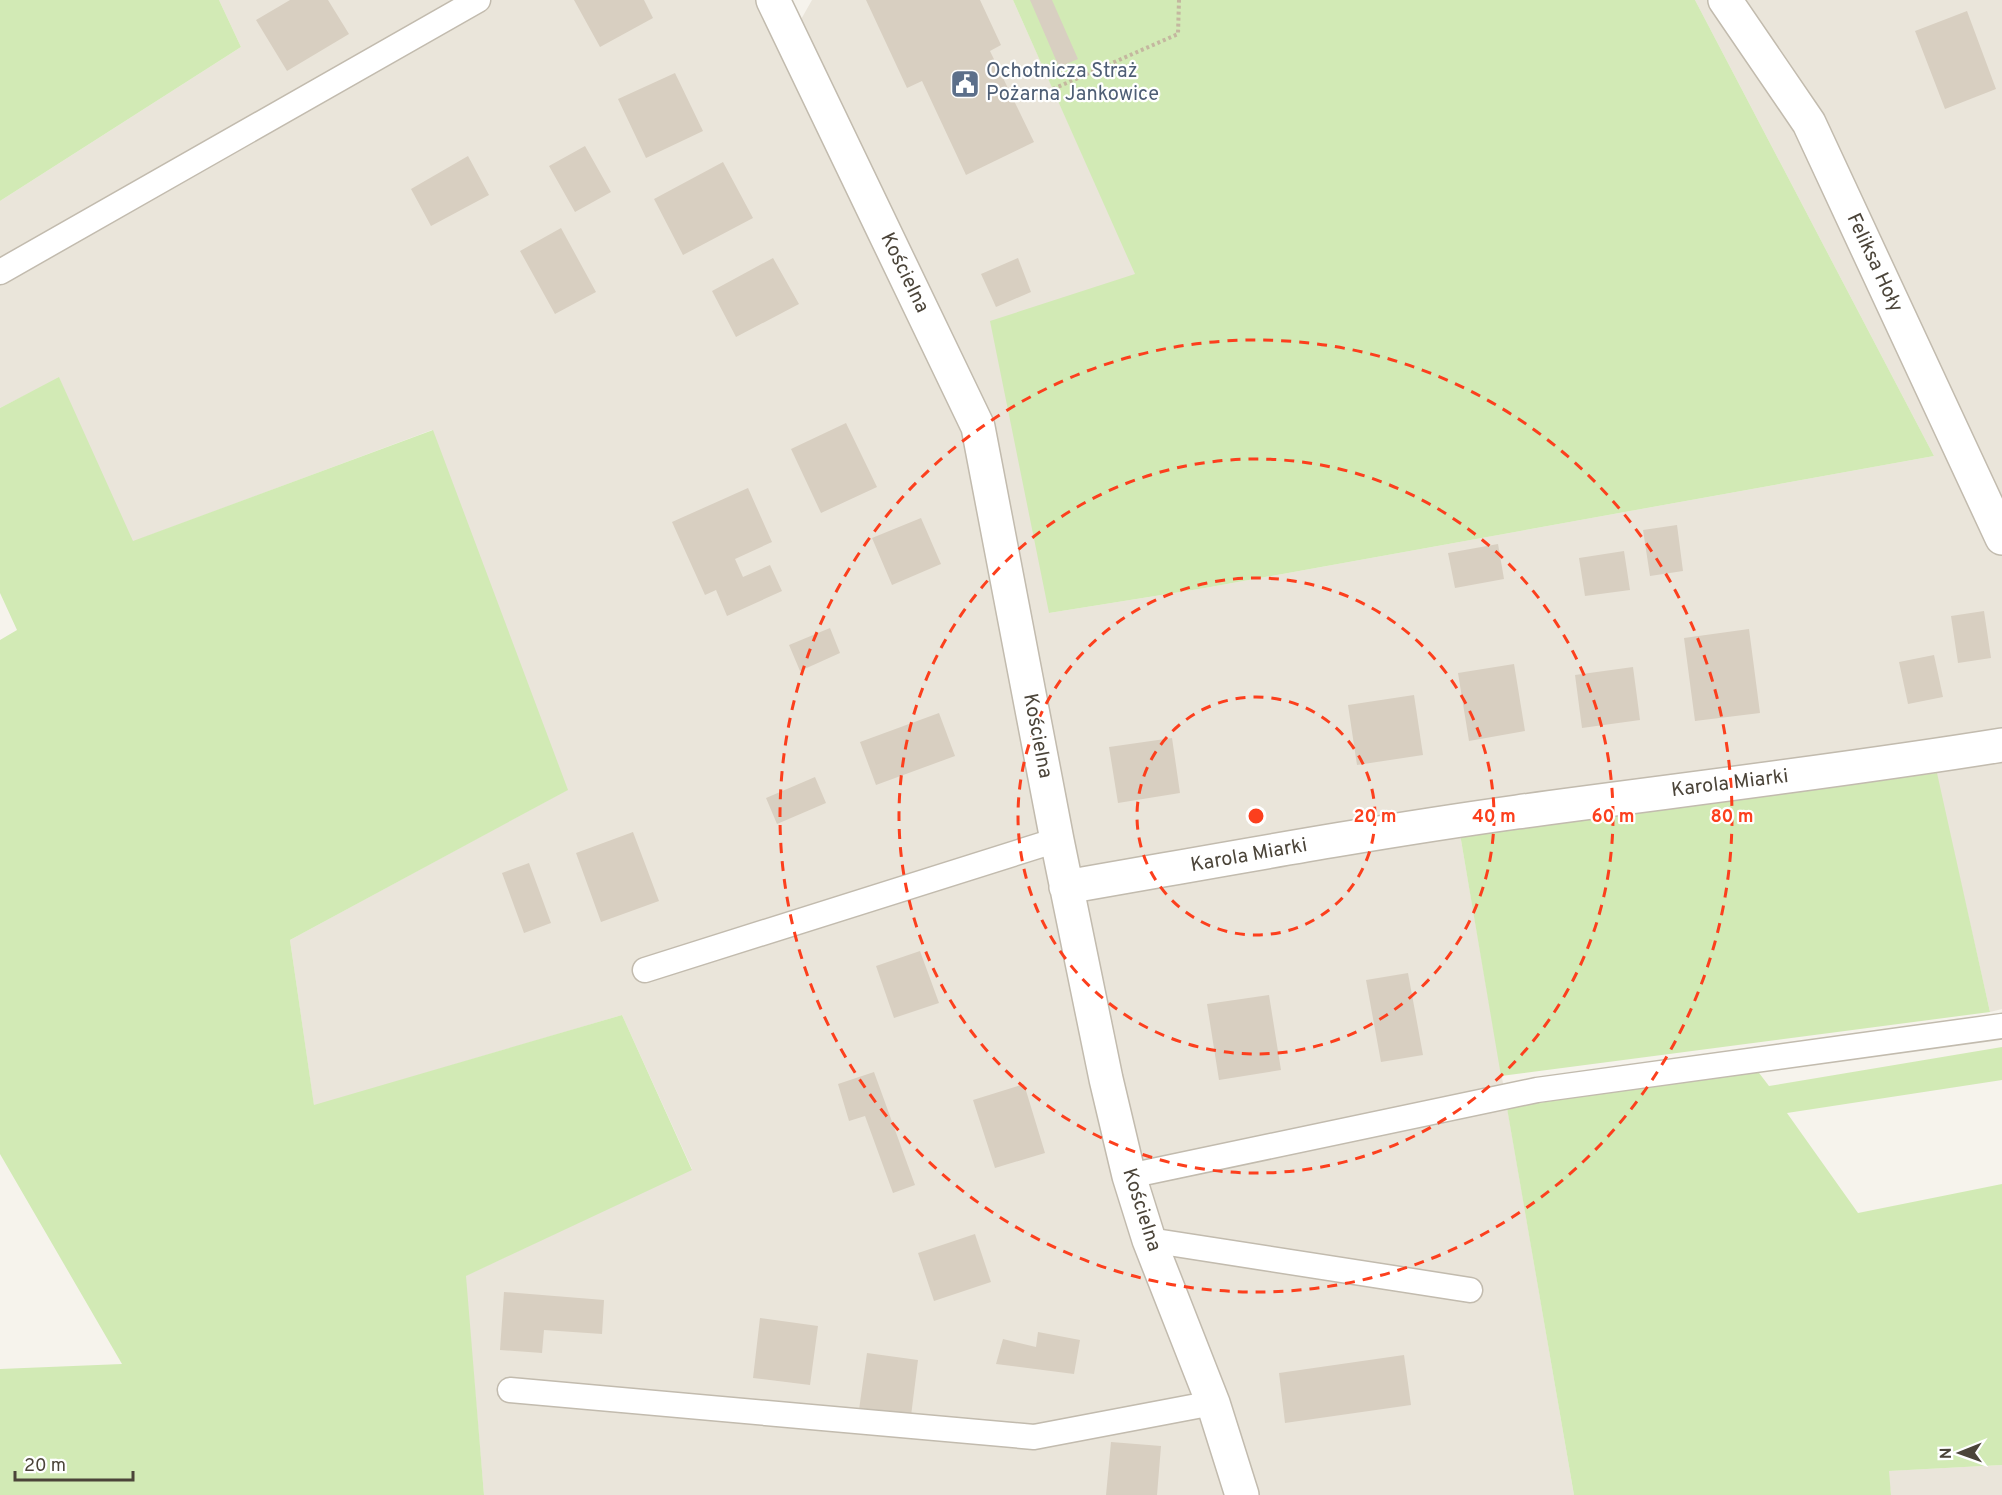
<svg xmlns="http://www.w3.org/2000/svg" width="2002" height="1495" font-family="Overpass,sans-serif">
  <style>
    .residential { fill: #eae5da }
    .green { fill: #d2eab5 }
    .building { fill: #d8cfc1 }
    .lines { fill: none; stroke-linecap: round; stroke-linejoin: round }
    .lane-casing { stroke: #c2bbae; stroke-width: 27 }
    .street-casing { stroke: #c2bbae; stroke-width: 36 }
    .path { stroke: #c4b79f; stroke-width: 4; stroke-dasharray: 3 3; stroke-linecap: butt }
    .lane { stroke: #fff; stroke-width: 24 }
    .street { stroke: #fff; stroke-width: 33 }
    .ring { fill: none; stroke: #fc3f1d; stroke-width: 3; stroke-dasharray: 10 8 }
    .labels { text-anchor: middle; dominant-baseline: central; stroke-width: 4.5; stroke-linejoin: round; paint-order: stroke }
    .service-label { font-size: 20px; fill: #4e5e75; stroke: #fff; text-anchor: start }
    .street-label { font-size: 20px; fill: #4b4439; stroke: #fff }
    .centre { fill: #fc3f1d; stroke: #fff; stroke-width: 3 }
    .ring-label { font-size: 18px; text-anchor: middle; font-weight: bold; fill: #fc3f1d; stroke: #fff; stroke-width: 4.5; stroke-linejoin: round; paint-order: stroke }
  </style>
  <rect width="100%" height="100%" fill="#f6f3ec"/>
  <path class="residential" d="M219 0H773L791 37 812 0H1013L1136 274 1049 613 1205 588 1934 456 1695 0H2002V1009L1990 1012 1936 773 1460 834 1574 1495H484L465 1276 692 1169 622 1015 314 1106 290 940 567 790 432 430 132 542 59 378 0 408V201L241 47Z
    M2002 1465V1495H1891L1888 1471Z"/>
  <path class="green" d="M0 0H219L241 47 0 201Z
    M1013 0H1695L1934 456 1205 588 1049 613 990 321 1135 274Z
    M59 377 133 541 433 430 568 790 290 940 314 1105 622 1015 692 1170 466 1276 484 1495H0V1369L122 1364 0 1154V640L17 630 0 593V408Z
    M1937 773 1990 1012 1501 1076 1460 834Z
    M2002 1047V1080L1787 1113 1858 1213 2002 1184V1465L1889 1471 1891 1495H1574L1507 1108 1756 1069 1769 1086Z"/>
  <path class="building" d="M290 0H328L349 34 287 71 256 20Z
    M574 0H644L653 18 600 47Z
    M866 0H980L1001 45 990 51 1034 142 966 175 922 81 907 88Z
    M1030 0H1052L1078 59 1059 67Z
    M1967 11 1996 89 1945 109 1915 31Z
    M675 73 703 131 646 158 618 99Z
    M585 146 611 192 575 212 549 166Z
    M468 156 489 195 431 226 411 189Z
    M723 162 753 218 683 255 654 199Z
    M561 228 596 292 555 314 520 251Z
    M773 258 799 304 736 337 712 291Z
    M1018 258 1031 292 996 307 981 274Z
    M846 423 877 487 821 513 791 449Z
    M748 488 772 542 735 559 743 577 770 565 782 591 727 616 716 590 705 595 672 522Z
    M921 518 941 564 892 585 872 538Z
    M1677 525 1683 571 1650 576 1643 530Z
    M1498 544 1504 579 1455 588 1448 553Z
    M1624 551 1630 590 1585 596 1579 558Z
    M1984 611 1991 658 1958 663 1951 616Z
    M830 628 840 653 800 671 789 645Z
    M1749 629 1760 713 1695 721 1684 638Z
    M1934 655 1943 697 1908 704 1899 662Z
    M1514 664 1525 731 1469 741 1458 673Z
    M1633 667 1640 720 1582 728 1575 675Z
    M1414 695 1423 755 1357 765 1348 705Z
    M939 713 955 756 876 785 860 742Z
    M1172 738 1180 793 1118 803 1109 747Z
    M815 777 826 803 777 824 766 798Z
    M633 832 659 901 601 922 576 853Z
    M529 863 551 923 524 933 502 873Z
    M920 951 939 1003 894 1018 876 966Z
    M1408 973 1423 1055 1381 1062 1366 980Z
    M1269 995 1281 1070 1219 1080 1207 1004Z
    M874 1072 915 1185 893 1193 865 1116 849 1121 838 1084Z
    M1024 1084 1045 1153 995 1168 973 1100Z
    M975 1234 991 1282 934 1301 918 1253Z
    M504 1292 604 1300 602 1334 544 1330 542 1353 500 1350Z
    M760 1318 818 1326 810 1385 753 1378Z
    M1038 1332 1080 1340 1074 1374 996 1364 1003 1339 1036 1347Z
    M867 1353 918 1360 910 1424 858 1417Z
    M1404 1355 1411 1405 1285 1423 1279 1373Z
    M1111 1442 1161 1446 1157 1495H1106Z"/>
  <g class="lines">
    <g class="lane-casing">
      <path id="lane" d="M0 272 478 0
        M645 970 1057 840
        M1129 1176 1537 1090 2002 1026
        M1149 1240 1470 1290
        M510 1390 1034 1437 1213 1403"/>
    </g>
    <g class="street-casing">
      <path id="street" d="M773 0 978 427 1057 840 1106 1079 1129 1176 1149 1240 1213 1403 1242 1495
        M1725 0 1809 123 2002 538
        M1066 887C1216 861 1366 833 1517 812 1678 790 1841 771 2002 745"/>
    </g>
    <path class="path" d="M1053 89 1178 34 1179 0"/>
    <use href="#lane" class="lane"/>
    <use href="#street" class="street"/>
  </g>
  <g class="ring">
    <circle cx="1256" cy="816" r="119"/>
    <circle cx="1256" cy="816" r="238"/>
    <circle cx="1256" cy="816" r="357"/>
    <circle cx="1256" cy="816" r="476"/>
  </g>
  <defs>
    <g id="civic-square" transform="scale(1.5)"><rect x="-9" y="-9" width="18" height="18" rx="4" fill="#5c6f8a" stroke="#fff"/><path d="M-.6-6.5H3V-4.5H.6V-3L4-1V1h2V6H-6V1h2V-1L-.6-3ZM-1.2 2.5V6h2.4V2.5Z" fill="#fff"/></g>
  </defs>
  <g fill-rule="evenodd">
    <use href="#civic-square" x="965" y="84"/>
  </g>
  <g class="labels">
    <g class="service-label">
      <text x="986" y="72">Ochotnicza Straż<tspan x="986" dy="23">Pożarna Jankowice</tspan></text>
    </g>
    <g class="street-label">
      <text transform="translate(1874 263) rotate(65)">Feliksa Hoły</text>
      <text transform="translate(904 273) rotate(64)">Kościelna</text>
      <text transform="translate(1037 736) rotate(79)">Kościelna</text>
      <text transform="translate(1730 784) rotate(-7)">Karola Miarki</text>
      <text transform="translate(1249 856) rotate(-10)">Karola Miarki</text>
      <text transform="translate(1141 1210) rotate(72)">Kościelna</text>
    </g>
  </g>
  <circle cx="1256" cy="816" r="9" class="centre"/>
  <g class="ring-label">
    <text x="1375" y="822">20 m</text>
    <text x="1494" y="822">40 m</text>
    <text x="1613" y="822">60 m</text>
    <text x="1732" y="822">80 m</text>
  </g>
  <g transform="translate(1960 1453) rotate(269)" stroke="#ffffff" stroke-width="4.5" paint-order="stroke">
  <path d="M0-4.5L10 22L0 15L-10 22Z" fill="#4b4439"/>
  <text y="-9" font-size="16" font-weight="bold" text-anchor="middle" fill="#4b4439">N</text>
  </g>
  <path d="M15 1471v9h118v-9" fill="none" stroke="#4b4439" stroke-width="3"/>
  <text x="24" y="1471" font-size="18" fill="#4b4439" stroke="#ffffff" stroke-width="4.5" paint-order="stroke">20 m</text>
</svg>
